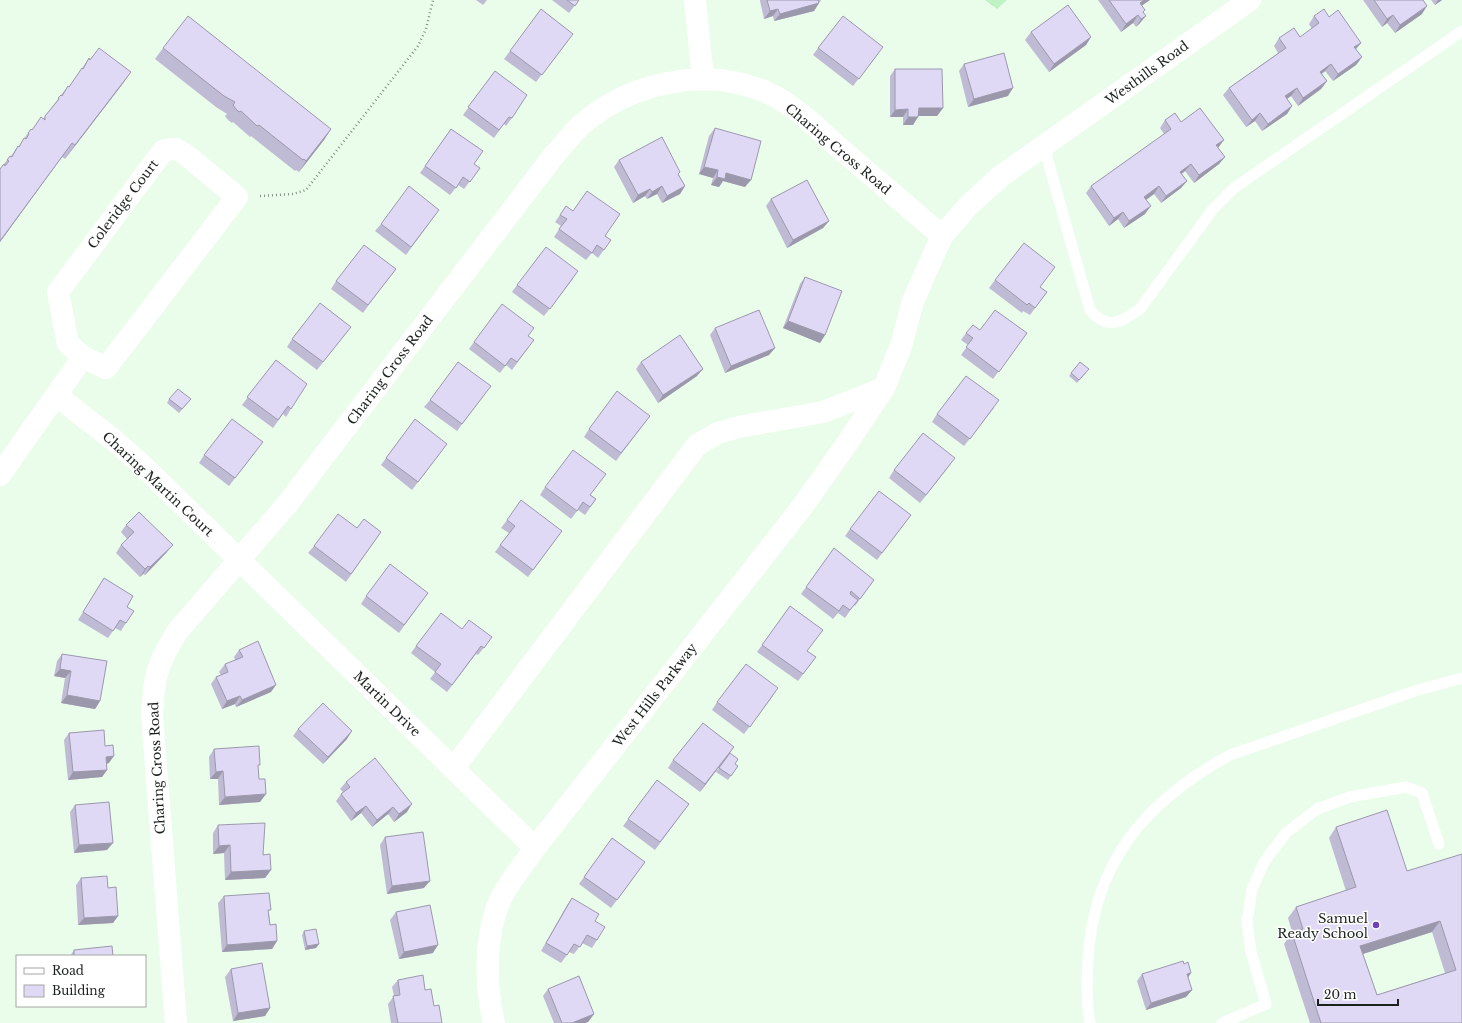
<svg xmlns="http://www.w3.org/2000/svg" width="1462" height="1023" font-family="'Libre Baskerville',serif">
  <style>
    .grass { fill: url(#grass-tufts) }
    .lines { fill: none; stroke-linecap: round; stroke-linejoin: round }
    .path { stroke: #849185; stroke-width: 2.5; stroke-dasharray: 1 3; stroke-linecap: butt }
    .lane { stroke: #fff; stroke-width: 11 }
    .street { stroke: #fff; stroke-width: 22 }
    .wall { fill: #c0bbd4; fill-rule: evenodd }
    .shaded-wall { fill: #9c98ac }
    .building { fill: #dfd9f6; stroke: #9c98ac; fill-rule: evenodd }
    .poi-dot { fill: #6c41b9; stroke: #fff; stroke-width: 1.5 }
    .labels { text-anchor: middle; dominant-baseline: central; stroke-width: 3; stroke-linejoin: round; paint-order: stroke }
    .street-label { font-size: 13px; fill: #1b221c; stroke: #fff }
    .poi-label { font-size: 13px; fill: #1b221c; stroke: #fff; text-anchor: end }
  </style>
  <defs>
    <pattern id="grass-tufts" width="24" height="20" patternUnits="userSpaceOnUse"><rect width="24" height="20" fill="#c0f2c3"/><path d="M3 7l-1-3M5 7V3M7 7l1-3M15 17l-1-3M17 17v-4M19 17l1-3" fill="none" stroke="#a4cfa7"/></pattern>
  </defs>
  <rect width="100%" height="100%" fill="#eafdeb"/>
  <path class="grass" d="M985 0H1007L997 9Z"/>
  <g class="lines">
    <path class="path" d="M260 196 293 194 306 190 418 46 426 29 433 0"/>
    <path class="lane" d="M1044 147 1090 310C1107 331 1121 322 1140 309L1213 209 1234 188 1462 31
      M1090 1023C1086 1002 1087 980 1088 959 1094 861 1146 801 1230 755L1418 690 1462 678
      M1222 1023 1266 1004 1251 952 1247 922 1252 889 1264 862 1286 833 1317 809 1350 797 1406 787 1422 793 1439 844"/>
    <path class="street" d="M695 0 703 79
      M169 149H176L185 154 237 197 106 368 83 357 68 344 58 292 163 151Z
      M57 396 115 441 143 466 535 848
      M0 475 83 357
      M453 769 697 445 718 433 739 427 823 412 884 388
      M176 1023 152 715C154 677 157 664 177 632L288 503 555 154C564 145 572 133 581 125 631 82 705 66 766 92 792 103 815 126 836 145 871 175 907 206 942 236
      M494 1023C485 985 484 932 502 896 511 879 525 863 535 848L802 507 848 442 884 388 901 346 913 301 942 236 969 205 1001 176 1250 0"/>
  </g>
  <path class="wall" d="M476 0H487L483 5Z
    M552 0H579L569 13Z
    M760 0H821L820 2H819V3L814 11 774 21 773 16 764 19 760 1Z
    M1098 0H1150L1141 6 1143 12 1140 23 1136 27 1133 23 1121 32Z
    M1363 0H1423L1422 14 1395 33 1387 23 1382 27Z
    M1431 0H1442L1435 5Z
    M1314 16 1329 17 1361 43 1356 49 1362 57 1356 65 1333 81 1325 71 1322 74 1327 81 1321 89 1298 106 1291 96 1287 99 1292 106 1287 114 1262 131 1255 121 1246 127 1223 95 1229 88 1278 53 1274 46 1279 38 1300 37 1312 29 1309 24Z
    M1031 32 1091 37 1086 45 1049 72 1025 40Z
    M568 41 536 82 504 59 510 51Z
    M163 48 331 129 324 140 299 172 296 170 295 171 251 136 250 137 233 122 232 123 228 120 225 116 227 114 216 107 155 59Z
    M818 48 878 54 853 86 813 55Z
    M89 58 90 60 131 72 121 86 65 159 62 157 0 242V169L7 160 11 156 18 146V147L28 133 32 130 43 119 61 95 68 86 69 87Z
    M964 64 1008 96 968 107 959 71Z
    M895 69 943 108 937 116H918L913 125H903V117H890V76Z
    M495 71 512 118 506 126 504 124 494 138 463 115Z
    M1165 120 1181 122 1218 148 1225 157 1219 164 1194 183 1185 171 1182 174 1187 181 1181 188 1161 203 1154 194 1146 200 1145 214 1124 228 1118 219 1109 226 1086 193 1091 186 1164 134 1160 128Z
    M715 128 745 187 723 181 719 187 711 185 713 178 699 174 709 136Z
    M451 129 474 164 480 168 464 189 458 185 450 195 420 173Z
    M619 160 679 175 685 186 680 194 662 203 657 194 647 199 645 196 633 203 614 167Z
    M771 199 829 221 823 228 787 248 766 206Z
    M566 206 611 240 598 258 592 253 586 260 554 237 561 226 555 222Z
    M434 217 406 255 375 231 381 224Z
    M1055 267 1040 287 1047 292 1030 315 1023 311 1022 313 989 288 995 280Z
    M390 276 363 313 331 289 336 281Z
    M805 277 825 335 820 343 783 328 800 284Z
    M573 279 544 316 512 292 517 285Z
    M351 327 317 370 287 347 292 339Z
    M715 328 775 348 769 355 725 373 710 335Z
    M966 333H1027L993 379 961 355 968 345 961 340Z
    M529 336 528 348 512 370 506 365 500 373 469 349 474 342Z
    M276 360 291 409 286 417 283 414 273 428 242 405Z
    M641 362 697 376 658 403 636 369Z
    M1071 373H1086L1077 383 1069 376Z
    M485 394 457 431 424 407 430 400Z
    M169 399H191L179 413 167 403Z
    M994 408 964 446 932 422 937 414Z
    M650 416 616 461 584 437 589 429Z
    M447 444 412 490 381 465 386 458Z
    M257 450 229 486 199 463 204 455Z
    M949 466 920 503 889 478 894 470Z
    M545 487 591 495 596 499 585 515 578 510 571 519 540 495Z
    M911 515 877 560 845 536 850 529Z
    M507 520 556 539 528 577 495 552 509 533 501 528Z
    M126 525 167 552 145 575 143 574 140 577 116 553 121 545 127 539 121 532Z
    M357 528 381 532 346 582 308 553 314 546Z
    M104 578 127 607 126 623 121 631 115 628 108 638 78 620Z
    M874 580 855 606 854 605 845 618 838 613 833 619 801 594 806 587Z
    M428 593 399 633 361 604 366 596Z
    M790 606 807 651 816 657 798 681 757 652Z
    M462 629 486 645 478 655 476 654 447 692 430 679 435 672 411 653 416 646Z
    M239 650 271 692 236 707 235 704 222 709 211 684 216 677 221 675 219 672 225 664 235 660 234 657Z
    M62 654 100 701 95 709 61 703 65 678 54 676 57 661Z
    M773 696 744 734 712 710 717 702Z
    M298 729 347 739 323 764 293 736Z
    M69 733 105 746 109 763 107 764V770L102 777 68 780 64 740Z
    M734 747 700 792 668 768 673 760Z
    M214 749 258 768 259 779 266 794 260 802 219 805 218 779H210L209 757Z
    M730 753 735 764 738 766 728 780 716 772Z
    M657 780 689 804 655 850 623 826Z
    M346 782 407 812 394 822 388 814 372 827 361 813 351 821 336 801 341 794 343 792 340 789Z
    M75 805 107 850 74 853 70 812Z
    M218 825 263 855 271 870 265 878 225 880 224 853 213 854V833Z
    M1336 827 1407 871 1462 854V1023H1310L1284 944 1292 932 1288 918 1296 907 1346 891 1329 838ZM1432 932 1445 973 1377 995 1363 954Z
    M385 837 424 888 387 894 380 845Z
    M612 838 645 862 611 908 579 884Z
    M81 878 108 888 118 916 113 923 78 925 76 885Z
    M224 896 269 913 270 925 277 941 272 949 222 952 218 903Z
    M572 898 595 921 597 940 592 948 582 943 574 954 569 952 561 963 541 951 567 905Z
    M396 912 433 953 399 959 390 920Z
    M304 931 319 944 316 948 305 950 302 935Z
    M74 950 113 956H70Z
    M1184 964 1191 973 1188 978 1192 990 1186 997 1146 1010 1137 981 1142 974Z
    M231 969 270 1008 265 1016 233 1021 225 977Z
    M398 980 425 990 434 1006 442 1023H391L388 1004 394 996 392 987Z
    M548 989 594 1014 588 1022 585 1023H554L543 996Z"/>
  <path class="shaded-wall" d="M1144 0H1150L1134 11 1140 3Z
    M1438 0H1442L1435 5Z
    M819 3 814 11 774 21 780 14Z
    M1427 6 1422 14 1395 33 1400 25Z
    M778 9 773 16 764 19 770 11Z
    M1138 15 1133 23 1121 32 1126 24Z
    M1393 15 1387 23 1382 27 1387 19Z
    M1146 16 1140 23 1136 27 1141 19Z
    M1091 37 1086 45 1049 72 1054 64Z
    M1361 43 1355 50 1354 47Z
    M1362 57 1356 65 1333 81 1338 74Z
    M1331 64 1325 71 1314 79 1320 72Z
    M131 72 121 86 65 159 75 145Z
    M1327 81 1321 89 1298 106 1303 98Z
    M1013 88 1008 96 968 107 974 99Z
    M1297 88 1291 96 1279 104 1285 96Z
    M1292 106 1287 114 1262 131 1268 124Z
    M919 108H943L937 116H913Z
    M908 109 903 117H890L895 110Z
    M1260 113 1255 121 1246 127 1252 120Z
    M908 117H918L913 125H903Z
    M331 129 324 140 299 172 306 161Z
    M1224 140 1218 148 1216 145Z
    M72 143 62 157 0 242V241Z
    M1225 157 1219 164 1194 183 1199 175Z
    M1191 164 1185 171 1174 179 1180 172Z
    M704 167 718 170 713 178 699 174Z
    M726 173 751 180 745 187 723 181 719 187 711 185 717 177Z
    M1187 181 1181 188 1161 203 1166 196Z
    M662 186 657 194 647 199 652 192Z
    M685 186 680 194 662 203 667 196Z
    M1159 186 1154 194 1139 205 1144 197Z
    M650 189 645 196 633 203 638 195Z
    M1151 206 1145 214 1124 228 1129 221Z
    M1123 212 1118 219 1109 226 1114 218Z
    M829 221 823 228 787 248 793 240Z
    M788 321 825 335 820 343 783 328Z
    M775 348 769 355 725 373 731 366Z
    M703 369 697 376 658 403 663 395Z
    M955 458 949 466 920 503 926 495Z
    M173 545 167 552 145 575 150 567Z
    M148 566 143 574 140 577 145 569Z
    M60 669 71 671 65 678 54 676Z
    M276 685 271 692 236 707 242 700Z
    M67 695 100 701 95 709 61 703Z
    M240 696 235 704 222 709 227 701Z
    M352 731 347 739 323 764 328 757Z
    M734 747 729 754 700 792 705 784Z
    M114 756 109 763 101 764 106 757Z
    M107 770 102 777 68 780 73 772Z
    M223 771 218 779H210L216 772Z
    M266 794 260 802 219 805 225 797Z
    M412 804 407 812 394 822 399 814Z
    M366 806 361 813 351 821 356 813Z
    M393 807 388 814 372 827 377 820Z
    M113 843 107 850 74 853 79 845Z
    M230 845 224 853 213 854 219 846Z
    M271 870 265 878 225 880 231 872Z
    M430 881 424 888 387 894 392 886Z
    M118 916 113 923 78 925 84 918Z
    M1440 921 1432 932 1353 957 1360 946Z
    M277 941 272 949 222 952 227 945Z
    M319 944 316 948 305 950 307 946Z
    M438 945 433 953 399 959 404 952Z
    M1191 973 1186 980 1187 974Z
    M1192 990 1186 997 1146 1010 1151 1003Z
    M270 1008 265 1016 233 1021 238 1013Z
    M594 1014 588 1022 585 1023H572Z"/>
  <path class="building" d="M567 0H579L575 6Z
    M767 0H818L819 3 780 14 778 9 770 11Z
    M1109 0H1144L1140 3 1145 10 1143 12 1146 16 1141 19 1138 15 1126 24Z
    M1374 0H1423L1427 6 1400 25 1393 15 1387 19Z
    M1068 5 1091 37 1054 64 1031 32Z
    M541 9 573 34 542 75 510 51Z
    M1324 9 1329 17 1338 10 1361 43 1354 47 1362 57 1338 74 1331 64 1320 72 1327 81 1303 98 1297 88 1285 96 1292 106 1268 124 1260 113 1252 120 1229 88 1286 48 1279 38 1294 28 1300 37 1319 23 1314 16Z
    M188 16 331 129 306 161 304 159 303 160 259 125 257 126 241 111 239 112 236 109 233 105 235 102 224 96 163 48Z
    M843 16 883 47 859 79 818 48Z
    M99 48 131 72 75 145 72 143 0 241V169L4 164 5 166 9 161 7 160 10 156 12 157 18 146 19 147 24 138 26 139 29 134 28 133 31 129 32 130 41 117 45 120V116L59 99 58 98 61 95 62 96 68 86 69 87 82 68 83 69 89 58 90 60Z
    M1004 53 1013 88 974 99 964 64Z
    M895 69H942L943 108H919L918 117H908V109L895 110Z
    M495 71 527 95 512 118 509 117 499 130 468 107Z
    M1200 108 1224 140 1216 145 1225 157 1199 175 1191 164 1180 172 1187 181 1166 196 1159 186 1144 197 1151 206 1129 221 1123 212 1114 218 1091 186 1171 129 1165 120 1175 113 1181 122Z
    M715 128 761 141 751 180 726 173 725 179 717 177 718 170 704 167Z
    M451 129 483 151 474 164 480 168 470 182 463 177 456 188 425 166Z
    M662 137 680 172 678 174 685 186 667 196 662 186 652 192 650 189 638 195 619 160Z
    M807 180 829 221 793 240 771 199Z
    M409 186 439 210 411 247 381 224Z
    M587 191 620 214 605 236 611 240 604 250 597 245 592 253 559 229 567 219 560 215 566 206 573 211Z
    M1024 243 1055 267 1040 287 1047 292 1035 308 1029 303 1027 305 995 280Z
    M364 245 396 269 368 305 336 281Z
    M546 247 578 271 550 309 517 285Z
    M805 277 842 291 825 335 788 321Z
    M320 303 351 327 323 362 292 339Z
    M502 304 534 328 528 336 534 340 517 362 511 358 505 366 474 342Z
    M759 310 775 348 731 366 715 328Z
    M995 310 1027 333 999 372 966 347 973 338 966 333 973 325 980 330Z
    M680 335 703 369 663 395 641 362Z
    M276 360 307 384 291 409 288 406 278 420 247 397Z
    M458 362 491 386 462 424 430 400Z
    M1080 362 1089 369 1079 380 1071 373Z
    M966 376 999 400 970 439 937 414Z
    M178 389 191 399 182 409 169 399Z
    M617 391 650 416 621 453 589 429Z
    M232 419 263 442 235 478 204 455Z
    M415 419 447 444 418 482 386 458Z
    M923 433 955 458 926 495 894 470Z
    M573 450 606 474 590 495 596 499 590 507 583 502 577 511 545 487Z
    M879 491 911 515 882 553 850 529Z
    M521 500 562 531 533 570 500 545 515 526 507 520Z
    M139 512 173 545 150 567 148 566 145 569 121 545 134 532 126 525Z
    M338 514 357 528 364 519 381 532 351 574 314 546Z
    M834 548 874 580 860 599 851 591 850 594 858 600 850 610 843 605 839 611 806 587Z
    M390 564 428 593 404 625 366 596Z
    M104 578 133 596 127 607 134 611 126 623 120 620 113 631 83 612Z
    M790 606 823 630 807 651 816 657 803 674 762 645Z
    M441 613 462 629 469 620 492 637 484 648 481 646 452 685 435 672 441 664 416 646Z
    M258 641 276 685 242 700 240 696 227 701 216 677 228 672 225 664 243 657 239 650Z
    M62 654 107 661 100 701 67 695 71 671 60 669Z
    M746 664 778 688 750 727 717 702Z
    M323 703 352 731 328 757 298 729Z
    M703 723 734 747 705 784 673 760Z
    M104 730 105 746 113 745 114 756 106 757 107 770 73 772 69 733Z
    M259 746 260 765H258L259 779H265L266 794 225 797 223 771 216 772 214 749Z
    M730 753 738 759 735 764 738 766 731 776 719 768Z
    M375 758 412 804 399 814 393 807 377 820 366 806 356 813 341 794 350 787 346 782Z
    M657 780 689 804 660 842 628 819Z
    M109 802 113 843 79 845 75 805Z
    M1387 810 1407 871 1462 854V1023H1321L1292 933 1303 929 1296 907 1356 887 1336 827ZM1440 921 1456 970 1377 995 1360 946Z
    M265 823 263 855 270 854 271 870 231 872 230 845 219 846 218 825Z
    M423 832 430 881 392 886 385 837Z
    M612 838 645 862 617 900 584 877Z
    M107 876 108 888 116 887 118 916 84 918 81 878Z
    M269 893 271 910H268L270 925 276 924 277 941 227 945 224 896Z
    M572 898 599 914 595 921 605 927 597 940 587 935 580 947 574 944 567 955 546 943Z
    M430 905 438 945 404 952 396 912Z
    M316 929 319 944 307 946 304 931Z
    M112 946 113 956H74V950Z
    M1183 961 1184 964 1188 962 1191 973 1187 974 1192 990 1151 1003 1142 974Z
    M262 963 270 1008 238 1013 231 969Z
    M423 975 425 990 431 989 434 1006 439 1005 442 1023H398L393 996 400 995 398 980Z
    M579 976 594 1014 572 1023H562L548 989Z"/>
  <circle class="poi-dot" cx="1376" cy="925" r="4"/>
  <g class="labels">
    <g class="street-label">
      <text transform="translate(1147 73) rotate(-36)">Westhills Road</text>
      <text transform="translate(838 149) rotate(40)">Charing Cross Road</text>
      <text transform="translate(123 204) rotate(-53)">Coleridge Court</text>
      <text transform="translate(390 370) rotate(-53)">Charing Cross Road</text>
      <text transform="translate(158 484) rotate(43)">Charing Martin Court</text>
      <text transform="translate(655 695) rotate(-52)">West Hills Parkway</text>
      <text transform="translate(387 704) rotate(44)">Martin Drive</text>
      <text transform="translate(157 768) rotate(-93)">Charing Cross Road</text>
    </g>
    <g class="poi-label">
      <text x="1368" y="918">Samuel<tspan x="1368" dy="15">Ready School</tspan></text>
    </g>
  </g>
  <rect x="16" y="955" width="130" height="52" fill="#ffffff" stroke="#a4a7a4"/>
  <rect x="24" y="968" width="20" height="6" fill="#ffffff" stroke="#a4a7a4"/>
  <text x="52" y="975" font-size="12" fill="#1b221c">Road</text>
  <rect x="24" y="985" width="20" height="12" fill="#dfd9f6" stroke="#a4a7a4"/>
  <text x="52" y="995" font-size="12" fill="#1b221c">Building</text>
  <path d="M1318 999v6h80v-6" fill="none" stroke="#1b221c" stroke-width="2"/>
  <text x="1324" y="999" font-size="12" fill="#1b221c" stroke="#ffffff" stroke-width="3" paint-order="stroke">20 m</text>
</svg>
